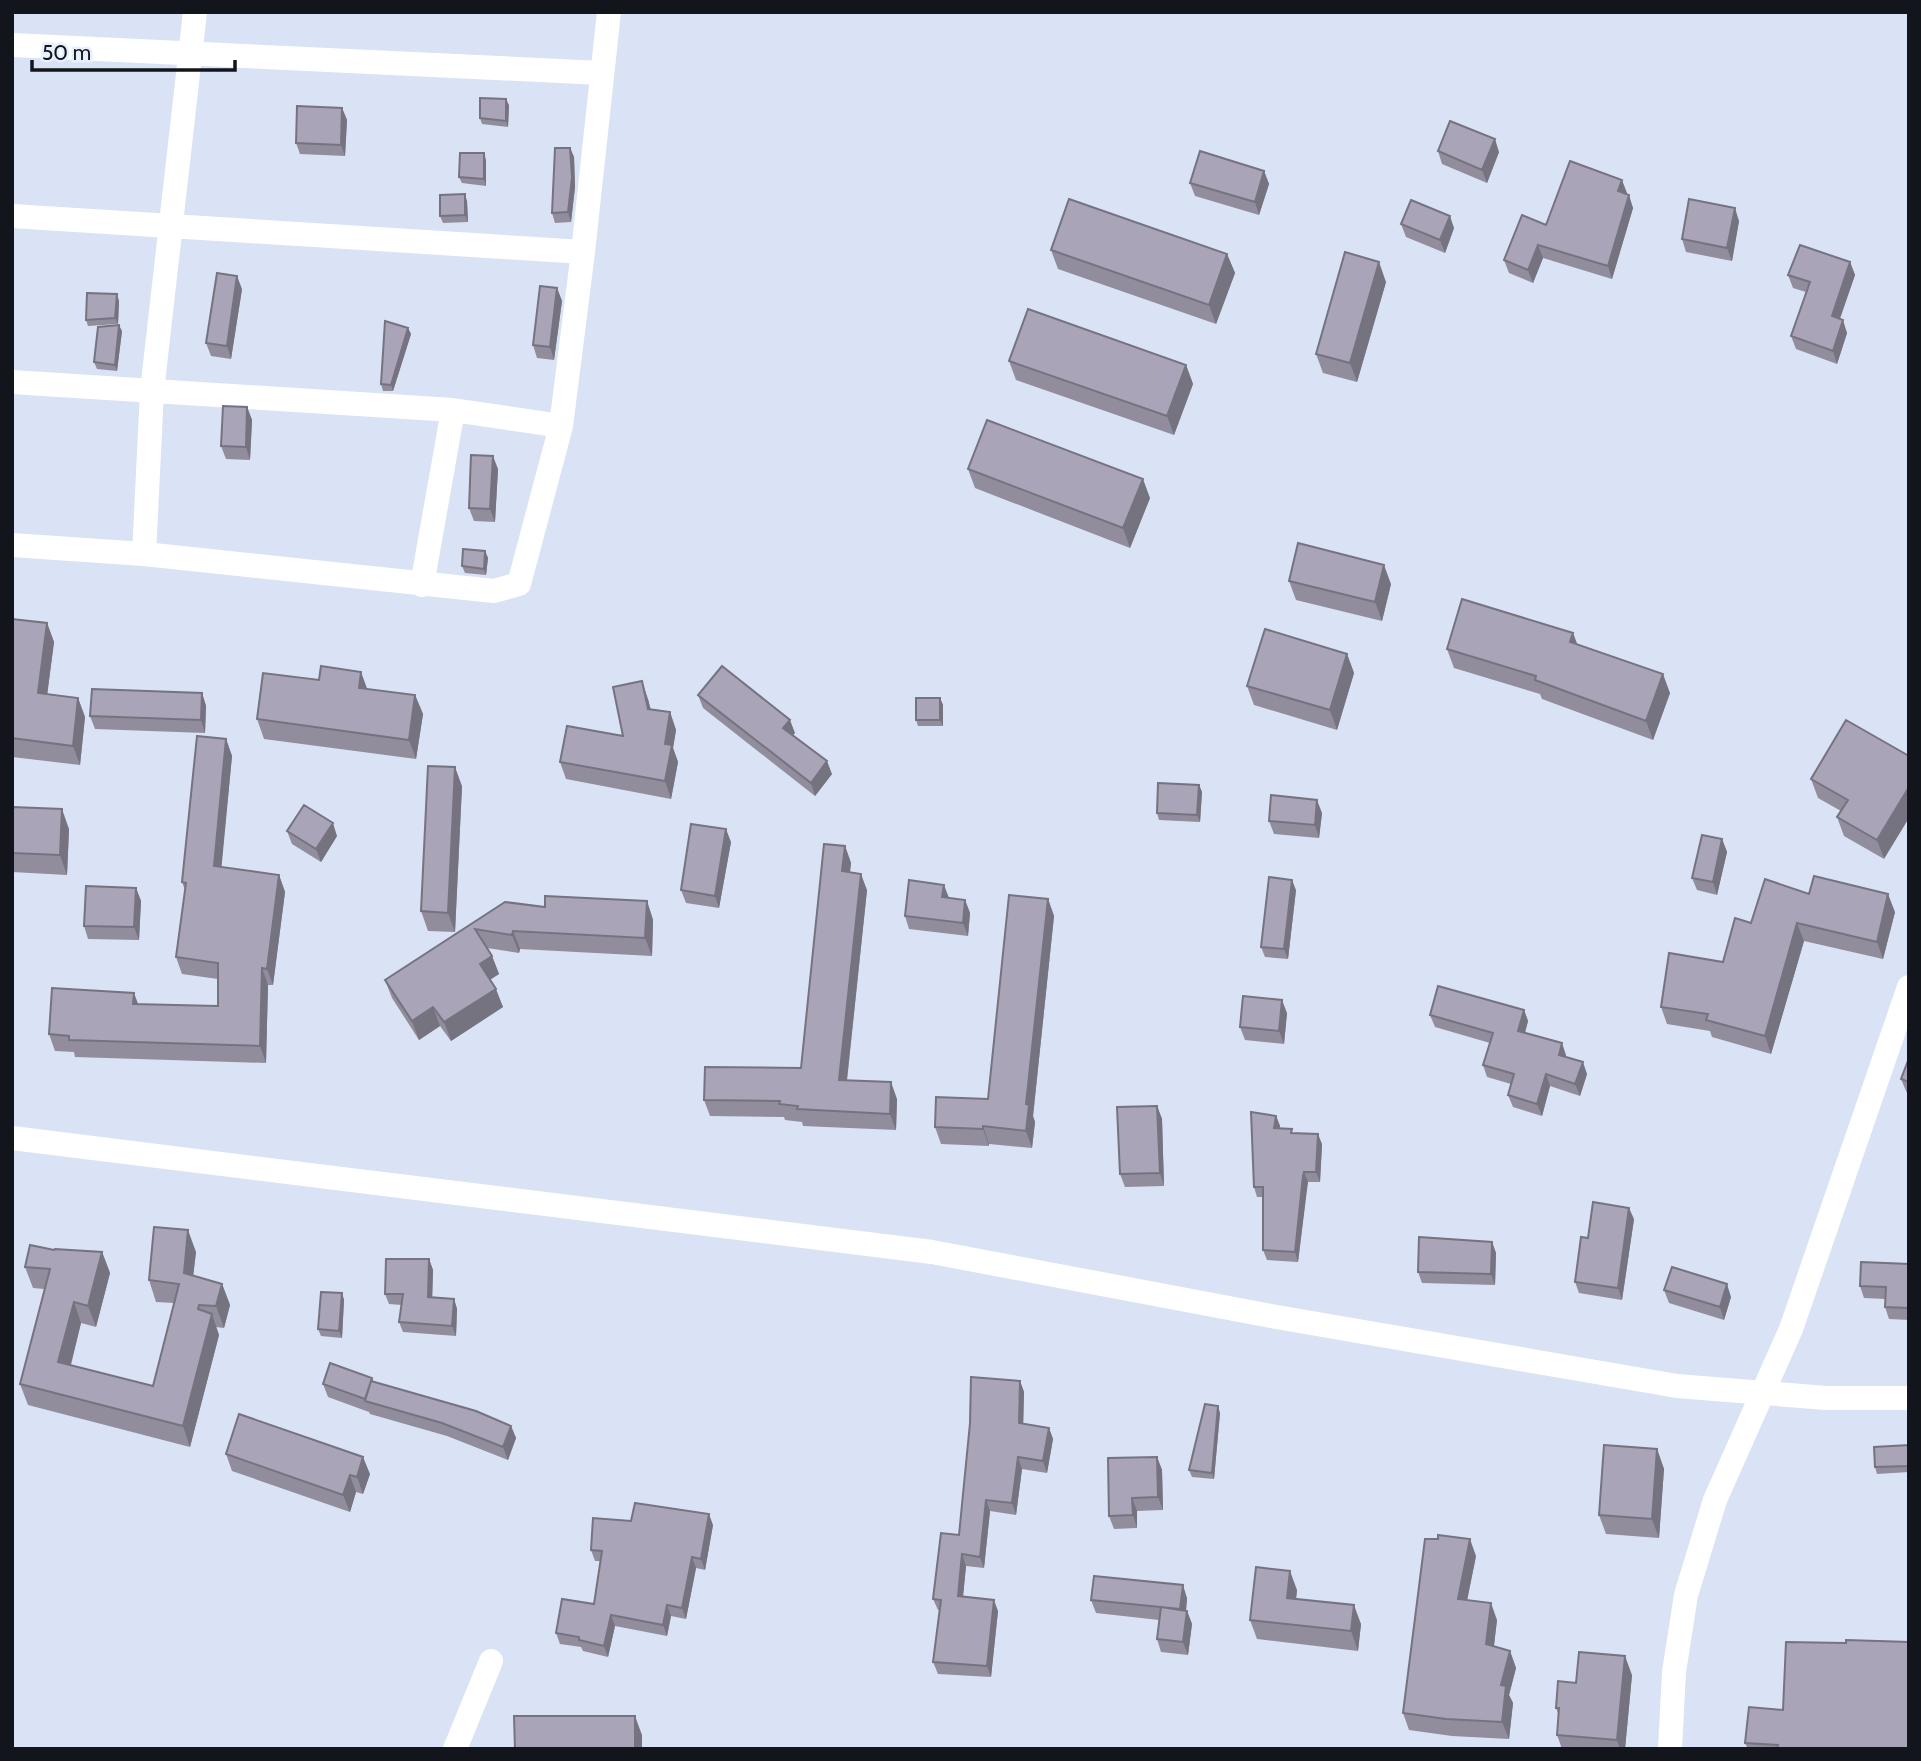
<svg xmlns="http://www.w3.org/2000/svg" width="1921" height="1761" font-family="Cabin,sans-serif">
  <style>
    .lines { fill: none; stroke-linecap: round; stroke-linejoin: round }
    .minor { stroke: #fff; stroke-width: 24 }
    .wall { fill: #918d9d }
    .shaded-wall { fill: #767380 }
    .building { fill: #a9a4b7; stroke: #767380; stroke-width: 2 }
  </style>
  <rect width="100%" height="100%" fill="#d9e3f5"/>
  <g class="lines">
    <path class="minor" d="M12 45 602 73
      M12 216 583 252
      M12 382 453 410 561 426
      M12 545 144 554 494 591 519 584 561 426 583 252 609 12
      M144 554 152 391 195 12
      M422 585 453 410
      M12 1138 932 1252 1271 1316 1677 1386 1826 1398H1909
      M455 1749 491 1661
      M1670 1749 1674 1672 1686 1595 1715 1500 1791 1329 1909 987"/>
  </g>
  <path class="wall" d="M509 105 508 127 482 124 480 118Z
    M342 108 347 120 345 156 300 154 296 143Z
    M570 148 574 157 575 187 571 222 555 223 552 213Z
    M1438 151 1499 152 1487 183 1442 164Z
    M486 160V186L462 183 459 177Z
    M1264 171 1269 184 1259 215 1195 196 1190 183Z
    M1627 193 1626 194 1633 208 1612 279 1543 258 1533 283 1509 273 1504 260 1546 225Z
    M467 201 468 222 443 223 440 216Z
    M1739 221 1732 261 1686 252 1682 239Z
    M1401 224 1454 228 1445 253 1406 237Z
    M1051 250 1227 254 1235 273 1216 324 1058 269Z
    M1850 262 1855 275 1840 319 1847 333 1837 364 1796 349 1791 336 1806 292 1793 288 1788 275Z
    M1386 282 1357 382 1323 373 1316 354Z
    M557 288 562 301 554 360 537 358 533 345Z
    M242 289 231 359 211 356 206 343Z
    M119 301 118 324 88 326 86 320Z
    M408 328 411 334 393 391H383L381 384Z
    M122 331 117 371 97 369 94 362Z
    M1009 361 1186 365 1193 384 1174 435 1016 380Z
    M247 407 252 420 250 460 226 459 221 446Z
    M498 469 495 522 474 521 469 508Z
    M968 469 1150 498 1130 548 975 488Z
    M485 551 488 558 486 575 465 573 462 566Z
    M1289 581 1391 584 1382 621 1296 600Z
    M12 619 47 623 54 642 47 694 78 698 85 717 80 765 12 757Z
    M1573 633 1577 644 1670 693 1653 740 1542 699 1540 694 1454 668 1447 649Z
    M1347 654 1354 673 1337 730 1254 705 1247 686Z
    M368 689 415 695 423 714 416 759 264 739 257 719Z
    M202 693 206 706 205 733 95 729 90 716Z
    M698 695 795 733 792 735 832 774 815 796 703 708Z
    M940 698 943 705V726H918L916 720Z
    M648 699 651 710 670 712 676 730 673 748 678 762 671 799 566 779 560 762 623 736Z
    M1846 720 1884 859 1844 836 1837 817 1841 811 1818 798 1811 779Z
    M226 739 232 756 221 867 279 875 285 892 273 985H268L266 1063 75 1057 74 1052 55 1051 49 1034 138 1004 218 1006V979L182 974 176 957 185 890 182 882Z
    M1199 785 1202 792 1200 822 1159 820 1157 813Z
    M462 786 455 932 428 931 421 911Z
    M12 807 69 829 67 875 12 872Z
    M1322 813 1319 838 1274 834 1269 821Z
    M287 831 337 836 321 862 292 844Z
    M1722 839 1727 852 1717 895 1697 890 1692 878Z
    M731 842 719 908 686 903 681 890Z
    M845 846 851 863 850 872 867 890 847 1081 897 1099 896 1130 803 1126 802 1122 785 1120 784 1117 710 1116 704 1100 801 1068Z
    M136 888 141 901 139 940 88 939 84 926Z
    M1296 890 1288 959 1265 957 1261 947Z
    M948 898 965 900 970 913 968 936 909 929 905 916Z
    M1048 899 1054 916 1033 1116 1035 1122 1032 1148 989 1144V1146L941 1144 935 1127 988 1099Z
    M647 901 653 920 652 956 520 949 519 953 487 948 492 956 499 974 490 980 503 1007 451 1041 440 1026 419 1040 392 998 385 980 505 902 545 907Z
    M1895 912 1883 959 1804 941 1771 1054 1712 1037 1710 1031 1667 1024 1661 1007 1723 962 1751 923Z
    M1524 1010 1528 1021 1525 1033 1566 1055V1057L1587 1074 1580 1096 1550 1086 1542 1116 1513 1107 1508 1095 1511 1084 1487 1077 1483 1065 1490 1043 1435 1027 1430 1015Z
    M1287 1013 1284 1044 1245 1040 1240 1027Z
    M1909 1058V1098L1901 1079Z
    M1157 1106 1162 1119 1164 1186 1125 1187 1120 1174Z
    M1276 1116 1280 1126 1279 1128 1322 1144 1320 1182H1308L1307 1186 1298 1262 1267 1260 1263 1250V1197H1257L1254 1187Z
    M1634 1219 1622 1300 1579 1293 1575 1282 1588 1238Z
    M1492 1242 1496 1253 1495 1285 1422 1283 1418 1272Z
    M54 1250 102 1252 110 1273 96 1327 81 1323 71 1365 153 1386 174 1303 156 1302 149 1280 196 1252 193 1276 222 1284 230 1305 224 1328 216 1327 219 1335 190 1447 28 1405 20 1384 44 1289 33 1288 25 1267Z
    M429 1259 433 1270 432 1297 454 1299 457 1309 456 1336 403 1332 399 1322 402 1305 389 1304 385 1294Z
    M1909 1264V1320L1889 1319 1885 1307V1299L1864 1298 1860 1286Z
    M1664 1290 1731 1297 1724 1320 1669 1303Z
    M342 1293 344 1300 342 1338 321 1336 318 1329Z
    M372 1378 374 1382 511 1426 516 1438 508 1460 447 1436 370 1414 369 1412 328 1397 323 1384Z
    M1020 1381 1024 1392 1023 1424 1049 1428 1053 1439 1047 1473 1022 1469 1016 1515 990 1511 984 1568 966 1566 963 1596 998 1611 991 1677 938 1674 933 1662 940 1610H938L933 1599Z
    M1220 1413 1214 1479 1192 1477 1189 1470Z
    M1909 1445V1472L1877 1474 1875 1467Z
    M1657 1449 1664 1469 1659 1538 1606 1534 1599 1515Z
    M226 1454 370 1474 363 1494 356 1492 350 1512 232 1471Z
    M1157 1457 1162 1470 1163 1510 1137 1511V1528L1114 1529 1109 1516Z
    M631 1521 713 1525 705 1570 696 1568 686 1619 671 1616 667 1636 615 1626 608 1657 583 1651 581 1647 560 1644 556 1633 594 1604 601 1561H595L591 1550Z
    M1476 1556 1467 1600 1497 1620 1494 1646 1510 1651 1516 1668 1509 1695 1513 1703 1509 1739 1452 1736 1409 1730 1403 1713Z
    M1297 1590 1296 1599 1361 1624 1358 1651 1257 1639 1250 1620Z
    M1187 1598 1186 1611H1187L1192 1624 1188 1655 1161 1652 1157 1639 1159 1620 1096 1613 1091 1600Z
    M1846 1643 1909 1749H1748L1745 1743 1783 1710Z
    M1632 1675 1625 1749H1562L1557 1735 1559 1716 1556 1708Z"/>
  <path class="shaded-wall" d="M506 99 509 105 508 127 506 121Z
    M342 108 347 120 345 156 341 145Z
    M1495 139 1499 152 1487 183 1482 170Z
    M570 148 574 157 575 187 571 222 568 212Z
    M484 153 486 160V186L484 179Z
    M1264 171 1269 184 1259 215 1255 202Z
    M1622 180 1627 193 1623 204 1618 191Z
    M465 194 467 201 468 222 465 215Z
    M1629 195 1633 208 1612 279 1608 266Z
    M1735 208 1739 221 1732 261 1727 248Z
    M1450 216 1454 228 1445 253 1440 240Z
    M1538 245 1543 258 1533 283 1528 270Z
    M1227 254 1235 273 1216 324 1209 305Z
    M1379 262 1386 282 1357 382 1350 363Z
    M1850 262 1855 275 1836 329 1832 316Z
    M237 276 242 289 231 359 227 346Z
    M557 288 562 301 554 360 550 347Z
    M117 294 119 301 118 324 115 318Z
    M1843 320 1847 333 1837 364 1833 351Z
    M119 325 122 331 117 371 115 365Z
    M408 328 411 334 393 391 391 385Z
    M1186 365 1193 384 1174 435 1167 416Z
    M247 407 252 420 250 460 246 447Z
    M493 456 498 469 495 522 490 509Z
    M1143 479 1150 498 1130 548 1123 528Z
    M485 551 488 558 486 575 484 569Z
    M1384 565 1391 584 1382 621 1375 602Z
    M47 623 54 642 45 712 38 693Z
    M1573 633 1580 652 1570 642Z
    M1347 654 1354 673 1337 730 1330 710Z
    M361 672 368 691 359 688Z
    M1663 674 1670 693 1653 740 1646 721Z
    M642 681 648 699 654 727 648 709Z
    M202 693 206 706 205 733 201 720Z
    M415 695 423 714 416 759 409 740Z
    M78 698 85 717 80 765 73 746Z
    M940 698 943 705V726L940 720Z
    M670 712 676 730 673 748 678 762 671 799 665 781V744Z
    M790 720 795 733 788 741 783 728Z
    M226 739 232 756 220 883 214 866Z
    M827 761 832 774 815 796 811 783Z
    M455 767 462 786 455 932 448 913Z
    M1199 785 1202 792 1200 822 1197 815Z
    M1909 787V818L1884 859 1877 840Z
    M1317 800 1322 813 1319 838 1315 825Z
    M62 809 69 829 67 875 60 855Z
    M333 823 337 836 321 862 316 849Z
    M726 829 731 842 719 908 715 896Z
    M1722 839 1727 852 1717 895 1713 882Z
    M845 846 851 863 848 888 842 871Z
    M861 874 867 890 845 1097 839 1080Z
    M279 875 285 892 273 985 267 969Z
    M1292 880 1296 890 1288 959 1284 949Z
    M944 885 949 898 942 897Z
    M136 888 141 901 139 940 134 927Z
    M1888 894 1895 912 1883 959 1877 942Z
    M1048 899 1054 916 1033 1116 1035 1122 1032 1148 1026 1131V1104Z
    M965 900 970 913 968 936 963 923Z
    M647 901 653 920 652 956 645 938Z
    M1797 923 1804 941 1771 1054 1765 1036Z
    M513 931 520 949 519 953 512 935Z
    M492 956 499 974 486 982 480 964Z
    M262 968 268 985 266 1063 260 1046Z
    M496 989 503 1007 451 1041 444 1022Z
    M134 993 140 1009 133 1004Z
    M1282 1000 1287 1013 1284 1044 1279 1031Z
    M433 1007 440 1026 419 1040 412 1021Z
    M1524 1010 1528 1021 1522 1043 1518 1031Z
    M1562 1043 1566 1055 1563 1067 1559 1055Z
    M1583 1062 1587 1074 1580 1096 1575 1084Z
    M1546 1074 1550 1086 1542 1116 1537 1104Z
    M891 1082 897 1099 896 1130 890 1114Z
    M1157 1106 1162 1119 1164 1186 1160 1173Z
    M1276 1116 1280 1126 1278 1138 1274 1128Z
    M983 1126 989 1144V1146L983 1129Z
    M1318 1134 1322 1144 1320 1182 1316 1172Z
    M1304 1172 1308 1182 1298 1262 1295 1252Z
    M1629 1208 1634 1219 1622 1300 1618 1288Z
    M188 1230 196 1252 191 1294 184 1273Z
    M1492 1242 1496 1253 1495 1285 1491 1274Z
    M102 1252 110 1273 96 1327 88 1306Z
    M429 1259 433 1270 432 1307 428 1297Z
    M222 1284 230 1305 224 1328 216 1306Z
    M1727 1284 1731 1297 1724 1320 1720 1307Z
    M342 1293 344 1300 342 1338 339 1331Z
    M454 1299 457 1309 456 1336 452 1326Z
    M74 1302 81 1323 66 1383 58 1362Z
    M212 1314 219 1335 190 1447 183 1426Z
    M1020 1381 1024 1392 1023 1435 1019 1423Z
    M1218 1406 1220 1413 1214 1479 1212 1473Z
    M511 1426 516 1438 508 1460 503 1447Z
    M1049 1428 1053 1439 1047 1473 1043 1461Z
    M1657 1449 1664 1469 1659 1538 1652 1519Z
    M363 1457 370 1474 363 1494 357 1477Z
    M1018 1457 1022 1469 1016 1515 1012 1503Z
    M1157 1457 1162 1470 1163 1510 1158 1497Z
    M350 1475 356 1492 350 1512 343 1495Z
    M1132 1498 1137 1511V1528L1133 1515Z
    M986 1500 990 1511 984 1568 980 1557Z
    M709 1514 713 1525 705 1570 701 1559Z
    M1470 1539 1476 1556 1464 1616 1458 1599Z
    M962 1554 966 1566 962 1607 958 1596Z
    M692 1557 696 1568 686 1619 682 1608Z
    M1290 1571 1297 1590 1294 1617 1287 1598Z
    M1183 1585 1187 1598 1185 1622 1180 1609Z
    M994 1600 998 1611 991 1677 987 1666Z
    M1491 1603 1497 1620 1492 1661 1486 1644Z
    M667 1605 671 1616 667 1636 663 1625Z
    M1354 1605 1361 1624 1358 1651 1351 1631Z
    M1187 1611 1192 1624 1188 1655 1183 1642Z
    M611 1615 615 1626 608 1657 604 1646Z
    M1510 1651 1516 1668 1509 1695 1513 1703 1509 1739 1502 1722 1501 1685Z
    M1625 1656 1632 1675 1625 1749H1620L1617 1740Z
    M635 1716 642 1735V1749H635Z"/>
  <path class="building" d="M480 98 506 99V121L480 118Z
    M297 106 342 108 341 145 296 143Z
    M1450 121 1495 139 1482 170 1438 151Z
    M555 148H570L572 177 568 212 552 213Z
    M1200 151 1264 171 1255 202 1190 183Z
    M460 153H484V179L459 177Z
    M1570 161 1622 180 1618 191 1629 195 1608 266 1538 245 1528 270 1504 260 1522 215 1546 225Z
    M465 194V215L440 216V195Z
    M1069 199 1227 254 1209 305 1051 250Z
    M1689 199 1735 208 1727 248 1682 239Z
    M1411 200 1450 216 1440 240 1401 224Z
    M1800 245 1850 262 1832 316 1843 320 1833 351 1791 336 1810 282 1788 275Z
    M1345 252 1379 262 1350 363 1316 354Z
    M217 273 237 276 227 346 206 343Z
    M540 286 557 288 550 347 533 345Z
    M87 293 117 294 115 318 86 320Z
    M1028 309 1186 365 1167 416 1009 361Z
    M385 321 408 328 391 385 381 384Z
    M119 325 115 365 94 362 98 327Z
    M223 406 247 407 246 447 221 446Z
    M987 420 1143 479 1123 528 968 469Z
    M471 455 493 456 490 509 469 508Z
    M1298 543 1384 565 1375 602 1289 581Z
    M463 549 485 551 484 569 462 566Z
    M1462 599 1573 633 1570 642 1663 674 1646 721 1535 680 1536 676 1447 649Z
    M12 619 47 623 38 693 78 698 73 746 12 738Z
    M1265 629 1347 654 1330 710 1247 686Z
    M321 666 361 672 359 688 415 695 409 740 257 719 263 673 319 680Z
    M722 666 790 720 783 728 827 761 811 783 698 695Z
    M642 681 648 709 670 712 665 744 672 745 665 781 560 762 567 726 623 736 613 687Z
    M92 689 202 693 201 720 90 716Z
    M916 698H940V720H916Z
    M1846 720 1909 756V787L1877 840 1837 817 1848 800 1811 779Z
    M197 736 226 739 214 866 279 875 267 969 262 968 260 1046 69 1040V1036L49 1034 52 988 134 993 133 1004 218 1006V963L176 957 186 883 182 882Z
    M428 766 455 767 448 913 421 911Z
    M1158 783 1199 785 1197 815 1157 813Z
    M1271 795 1317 800 1315 825 1269 821Z
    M304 805 333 823 316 849 287 831Z
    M12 807 62 809 60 855 12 853Z
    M691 824 726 829 715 896 681 890Z
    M1702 835 1722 839 1713 882 1692 878Z
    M824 844 845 846 842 871 861 874 839 1080 891 1082 890 1114 797 1109 798 1106 779 1104 780 1101 704 1100 705 1067 801 1068Z
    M1814 876 1888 894 1877 942 1797 923 1765 1036 1706 1020 1708 1014 1661 1007 1669 953 1723 962 1735 918 1751 923 1765 879 1809 894Z
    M1269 877 1292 880 1284 949 1261 947Z
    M909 880 944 885 942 897 965 900 963 923 905 916Z
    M86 886 136 888 134 927 84 926Z
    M1009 895 1048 899 1026 1104 1029 1105 1026 1131 983 1126V1129L935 1127 936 1097 988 1099Z
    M545 896 647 901 645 938 513 931 512 935 475 929 492 956 480 964 496 989 444 1022 433 1007 412 1021 385 980 505 902 545 907Z
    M1438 986 1524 1010 1518 1031 1562 1043 1559 1055 1583 1062 1575 1084 1546 1074 1537 1104 1508 1095 1514 1074 1483 1065 1493 1033 1430 1015Z
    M1243 996 1282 1000 1279 1031 1240 1027Z
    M1909 1058V1082L1901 1079Z
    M1157 1106 1160 1173 1120 1174 1117 1107Z
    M1251 1112 1276 1116 1274 1128 1292 1129 1291 1133 1318 1134 1316 1172H1304L1303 1176 1295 1252 1263 1250V1187H1254Z
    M1593 1202 1629 1208 1618 1288 1575 1282 1581 1237 1588 1238Z
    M154 1227 188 1230 184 1273 222 1284 216 1306 199 1305 198 1309 212 1314 183 1426 20 1384 50 1269 25 1267 30 1245 54 1250 55 1249 102 1252 88 1306 74 1302 58 1362 153 1386 179 1284 149 1280Z
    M1419 1237 1492 1242 1491 1274 1418 1272Z
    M386 1259H429L428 1297 454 1299 452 1326 399 1322 403 1294H385Z
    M1861 1262 1909 1264V1308L1885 1307 1886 1287 1860 1286Z
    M1672 1267 1727 1284 1720 1307 1664 1290Z
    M321 1292 342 1293 339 1331 318 1329Z
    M330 1363 372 1378 365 1399 323 1384Z
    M971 1377 1020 1381 1019 1423 1049 1428 1043 1461 1018 1457 1012 1503 986 1500 980 1557 962 1554 958 1596 994 1600 987 1666 933 1662 941 1600 933 1599 941 1533 959 1535 970 1423Z
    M371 1381 476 1411 511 1426 503 1447 442 1423 365 1401Z
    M1205 1404 1218 1406 1212 1473 1189 1470Z
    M239 1414 363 1457 357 1477 350 1475 343 1495 226 1454Z
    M1604 1445 1657 1449 1652 1519 1599 1515Z
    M1909 1445V1466L1875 1467 1874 1447Z
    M1157 1457 1158 1497 1132 1498 1133 1515 1109 1516 1108 1458Z
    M635 1503 709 1514 701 1559 692 1557 682 1608 667 1605 663 1625 611 1615 604 1646 579 1640V1637L556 1633 562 1599 594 1604 602 1551 591 1550 593 1518 631 1521Z
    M1438 1535 1470 1539 1458 1599 1491 1603 1486 1644 1510 1651 1501 1685 1506 1686 1502 1722 1446 1719 1403 1713 1425 1539H1438Z
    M1256 1567 1290 1571 1287 1598 1354 1605 1351 1631 1250 1620Z
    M1094 1576 1183 1585 1180 1609 1091 1600Z
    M1161 1607 1187 1611 1183 1642 1157 1639Z
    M1846 1640 1909 1642V1749H1777L1778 1745 1745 1743 1749 1707 1783 1710 1786 1642 1846 1643Z
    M1579 1652 1625 1656 1617 1740 1557 1735 1559 1708H1556L1558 1681 1576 1683Z
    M514 1716H635V1749H515Z"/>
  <rect width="1921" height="1761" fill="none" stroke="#12161c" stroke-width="28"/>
  <path d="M32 60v10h203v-10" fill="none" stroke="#12161c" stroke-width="3.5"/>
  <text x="42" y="60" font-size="21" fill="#12161c" stroke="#e8f0ff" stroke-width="5" paint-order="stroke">50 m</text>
</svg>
